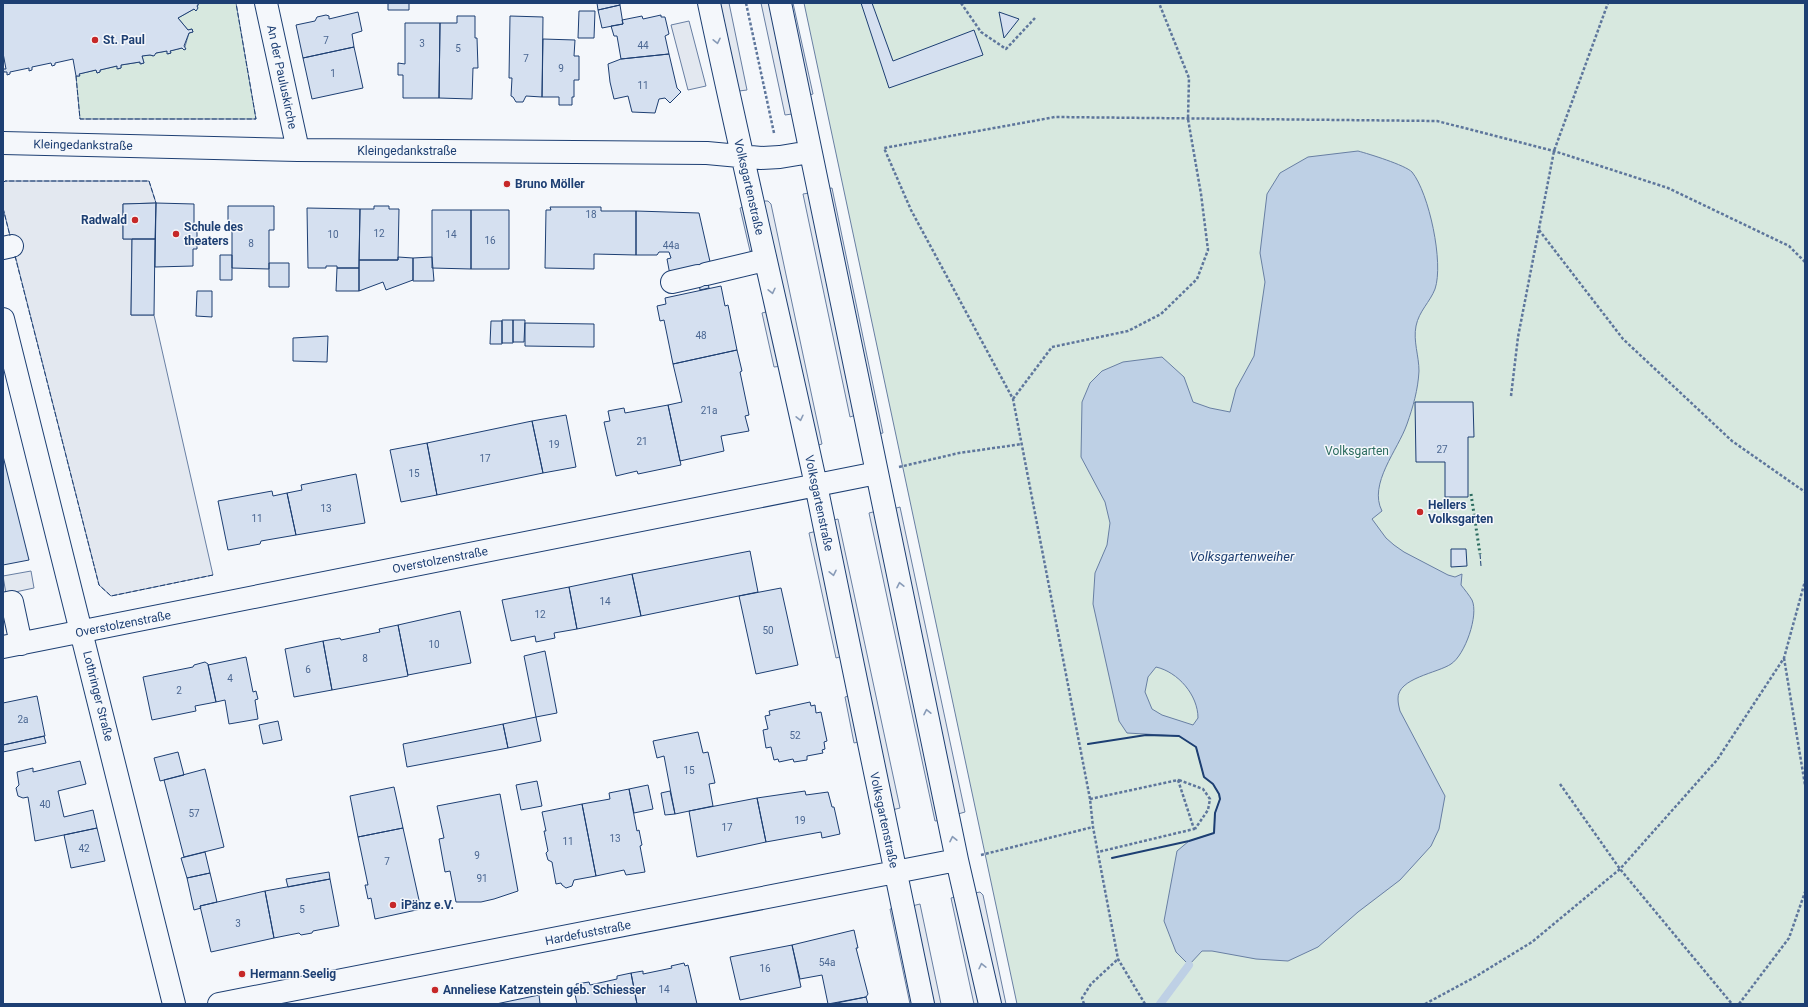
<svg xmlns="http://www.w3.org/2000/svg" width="1808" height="1007" font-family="Roboto,sans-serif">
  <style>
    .green { fill: #d7e8df; stroke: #687fa3 }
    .parking { fill: #e3e8f0; stroke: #687fa3 }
    .water { fill: #bed0e5; stroke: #687fa3; fill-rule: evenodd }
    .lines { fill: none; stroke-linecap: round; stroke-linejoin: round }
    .stream { stroke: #bed0e5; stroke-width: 8 }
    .building { fill: #d5e0f0; stroke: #1d3f73 }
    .minor-casing { stroke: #1d3f73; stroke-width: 24 }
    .path { stroke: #5e769c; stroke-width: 2.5; stroke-dasharray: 3 2; stroke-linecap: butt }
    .minor { stroke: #f4f7fb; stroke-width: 22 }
    .hedge { stroke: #2c6c60; stroke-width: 3; stroke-dasharray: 2 3; stroke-linecap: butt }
    .fence { stroke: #1d3f73; stroke-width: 1; stroke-dasharray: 5 2; stroke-linecap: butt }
    .wall { stroke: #1d3f73; stroke-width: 2 }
    .oneway { stroke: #889bb7 }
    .poi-dot { fill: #c62828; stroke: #f4f7fb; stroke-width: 1.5 }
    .labels { text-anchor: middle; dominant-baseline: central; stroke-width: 3; stroke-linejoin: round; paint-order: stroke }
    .number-label { font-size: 10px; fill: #4b6792 }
    .poi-label { font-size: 12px; font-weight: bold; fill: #1d3f73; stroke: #f4f7fb; text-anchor: start }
    .street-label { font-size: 12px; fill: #1d3f73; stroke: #f4f7fb }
    .park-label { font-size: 12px; fill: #2c6c60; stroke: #f4f7fb }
    .water-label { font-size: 13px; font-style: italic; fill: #1d3f73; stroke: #f4f7fb }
  </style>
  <rect width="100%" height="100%" fill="#f4f7fb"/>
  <path class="green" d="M199 3H236L256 119H80L76 76H79V74L96 70 97 73 100 72V70L117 66 118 69 121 68V65L140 62 141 64 144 63 142 56 150 55 153 56 156 53 167 51 168 54 171 53 170 51 182 48 184 50 189 33 193 32 192 29 188 30 178 18 194 9 196 10Z
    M804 3H1805V1004H1017Z"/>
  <path class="parking" d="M720 3H729L747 90 739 91Z
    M761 3H769L792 114 785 115Z
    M785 3H793L813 94 805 96Z
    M689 21 706 86 688 90 671 25Z
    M5 181H149L156 203 123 204V239H132L131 315H154L213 575 111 596 99 585 3 208V183Z
    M832 188 883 433 877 434 825 189Z
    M809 193 856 415 850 417 803 194Z
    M763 201H768L771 204 822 444 815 446Z
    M747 206 757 250 750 251 740 208Z
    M770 311 782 366 774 367 762 313Z
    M900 507 965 812 958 814 893 509Z
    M877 511 942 820 935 821 869 513Z
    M838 519 900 808 892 810 830 521Z
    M817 531 843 656 836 658 809 533Z
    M31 571 34 588 6 594 3 576Z
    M852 695 862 741 854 743 845 697Z
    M980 892 983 895 1006 1004H999L975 893Z
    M959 896 982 1004H974L951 898Z
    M920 904 941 1004H933L912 906Z
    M896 908 917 1004H910L890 909Z"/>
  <path class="water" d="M1358 151C1369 154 1405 165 1412 172 1429 193 1444 263 1435 289 1430 302 1419 311 1416 326 1413 341 1419 356 1419 371 1418 390 1413 407 1407 424 1398 450 1368 484 1382 511L1372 519 1386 538 1394 545 1404 552 1448 575 1455 577 1462 574 1461 585C1465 590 1469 595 1472 600 1479 615 1465 655 1451 664 1438 673 1397 678 1398 699 1398 703 1399 707 1400 711L1445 796 1439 829 1431 846 1400 880 1358 912 1318 947 1288 961 1256 959 1212 951H1202L1189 965 1176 952 1164 921 1177 851 1189 841 1214 833 1215 813 1220 799 1219 794 1213 784 1204 777 1196 747 1179 736 1127 733 1119 721 1093 604 1095 573 1107 545 1110 523 1105 502 1081 457 1082 402 1090 383 1102 371 1123 362 1162 357 1184 377 1193 402 1210 408 1230 412 1236 389 1254 356 1265 282 1260 253 1267 194 1280 173 1308 157ZM1156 667C1178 672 1198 695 1198 718L1193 725 1162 715 1152 709 1145 692 1148 677Z"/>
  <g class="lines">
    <path class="stream" d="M1160 1004 1189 965"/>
  </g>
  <path class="building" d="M3 3H199L197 6 198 8 196 11 194 9 178 18 188 30 192 29 193 32 189 33 184 46 186 49 184 50 182 48 170 51 171 53 167 54V51L156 53 154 56 150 55 142 56 144 63 140 64V62L121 65V68L117 69V66L100 70V72L97 73 96 70 79 74 80 76H76L73 59 55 63V65L52 66 51 63 32 67V70L29 71V68L10 72V74L7 75V72H4L3 69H6L3 53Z
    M388 3H409V10H388Z
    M597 3H620V5L598 10Z
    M861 3H872L893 61 974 30 983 55 889 88Z
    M620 5 623 24 602 28 598 10Z
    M579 11H595L594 38H578Z
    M358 12 362 31 352 34 354 47 303 58 296 25 315 21 317 17 326 15 329 16V19Z
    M999 12 1019 19 1004 38Z
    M661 15V17H665L669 34 665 36 669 54 621 59 617 36H614L611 26 623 24 622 20 642 16 643 19Z
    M457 16H475V38H477L478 68H473L472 99 439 98 440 23H457Z
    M510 16 543 17 542 97 526 96 523 102H516L513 97 511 96 512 78H509Z
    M405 23H440L439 98H403V75H398V63L405 64Z
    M543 39 575 40 574 56H579V80H574V97H572V105H559V97H542Z
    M354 47 363 88 312 99 303 58Z
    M669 54 677 88 681 92 670 103 665 98 659 99 655 113 632 112 628 96 614 99 610 82 608 64 621 59Z
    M156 203 155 239H123V204Z
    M156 203 194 204V229H197V249H193V266L155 267Z
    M228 206H274V230H269V269L232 268V228H228Z
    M374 206H389V209H399L398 260H359L360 209H374Z
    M550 207H601V211H636V255L594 254V269L545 268 546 210H551Z
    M307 208 360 209 359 268H337V266H326V268H308Z
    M432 210H471V269L432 268Z
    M471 210H509V269H471Z
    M636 211 699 213 711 266 670 275 667 259 671 258 669 252H659L657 255H636Z
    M132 239H155L154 315H131Z
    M220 255H232V280H220Z
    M398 257 413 258V280L386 290 383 282 359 291V260H398Z
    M432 257 434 281H413V258Z
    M269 263H289V287H269Z
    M337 268H359V291H336Z
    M705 268 709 288 700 290 697 269Z
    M721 286 725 306 728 305 737 350 673 364 664 320 660 321 657 306 666 304 665 298Z
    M197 291H212V317L196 316Z
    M502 320H513V343H502Z
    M513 320H525L524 342H513Z
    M491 321H502V344H490Z
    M525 323 594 324V347L525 346Z
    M328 336 327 362 293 361V338Z
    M737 350 742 371 740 372 749 415 745 416 749 431 721 436 724 451 680 461 668 405 682 402 673 364Z
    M1415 402H1473L1474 437H1468V497H1445V462H1416Z
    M668 405 681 465 638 474 637 471 616 476 604 422 610 421 608 411 624 408 625 413Z
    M566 415 576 467 543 473 532 421Z
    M532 421 543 473 437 495 427 443Z
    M427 443 437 495 401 502 390 450Z
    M3 456 29 560 3 565Z
    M356 474 365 523 296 535 287 493 302 490 301 485Z
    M272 491 273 496 287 493 296 535 261 541 260 544 228 550 218 501Z
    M1451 549H1466L1467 566 1451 567Z
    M750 551 758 592 641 616 632 574Z
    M632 574 641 616 577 629 569 587Z
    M569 587 577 629 554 633 555 638 536 642 535 636 511 641 502 600Z
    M781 588 798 665 756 674 739 596Z
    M460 611 471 663 408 675 398 625Z
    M398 625 408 676 332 690 323 641 340 638 341 640 380 632 379 629Z
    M323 641 332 690 294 697 285 649Z
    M545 651 557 713 536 717 524 656Z
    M246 657 253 692 256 691 258 699 255 700 258 719 229 724 225 700 216 702 208 665Z
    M205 662 208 664 216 702 195 706 196 711 152 720 143 677 193 667 194 665Z
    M37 696 45 736 3 745V703Z
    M810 702 811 706 815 705 816 713 821 712 827 741 824 742 825 749 822 750 823 753 807 756V760L794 762 793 759 779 762 778 759 774 760 771 747 766 748 763 730 768 729 765 716 770 715 769 711Z
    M536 717 541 741 508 748 503 724Z
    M278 721 282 740 263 744 259 725Z
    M503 724 508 748 407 767 403 744Z
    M698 732 703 753 708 752 715 783 709 784 713 806 675 814 664 756 657 758 653 741Z
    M44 736 46 743 3 752V745Z
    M178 752 184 775 160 781 154 758Z
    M80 761 86 784 58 791 64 817 93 810 97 828 35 841 28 797 23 798 18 796 16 788 19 785 17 772 33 768V772Z
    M205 769 224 847 184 857 164 780Z
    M537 781 542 806 521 810 516 785Z
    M648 785 653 809 634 813 629 789Z
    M394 787 403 828 358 837 350 796Z
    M629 789 637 831 639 830 642 845 640 846 645 872 626 875 624 870 596 876 582 804 610 799 609 793Z
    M670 791 675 814 665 815 661 793Z
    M805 791 806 795 828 792 832 807H834L840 834 822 838 821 832 766 842 757 798Z
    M500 794 518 891 494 899 481 902H456L450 871 445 872 439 839 444 838 437 806Z
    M757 798 766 842 697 857 689 811Z
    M582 804 596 876 574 880 572 886 566 888 562 885 561 883 556 884 552 862 548 860 546 853 548 851 544 831H546L542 812Z
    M97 828 105 861 71 868 64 835Z
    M403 828 421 909 375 919 371 898 368 899 365 885H368L358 837Z
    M205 852 210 873 187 878 181 858Z
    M329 872 330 879 288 887 286 879Z
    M210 873 217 902 200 906 201 908 194 910 187 878Z
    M330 879 339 926 313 931 312 933 301 935 299 933 274 938 265 891Z
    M265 891 274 938 211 952 200 906Z
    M854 930 858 948H856L868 994 866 997 828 1004 822 975 800 979 792 945Z
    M792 945 801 987 740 1000 730 957Z
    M684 963 685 966 688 965 697 1004H637L631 973 643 971V974L672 968 671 966Z
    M631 973 637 1004H577L574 989 577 988 576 984 589 982 590 985 617 979V976Z
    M539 995 540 1004H496Z
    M866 997 868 1004H832Z"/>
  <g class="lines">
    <g class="minor-casing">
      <path id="minor" d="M266 3 298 150
        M709 3C743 164 781 324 816 485 852 658 886 831 923 1004
        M780 3 957 860 990 1004
        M3 143 298 150 707 153 761 158 780 157 810 152
        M3 248 12 246
        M706 274 765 260
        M672 282 698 276
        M3 319 174 1004
        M3 604 12 602 21 644
        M3 647 877 473
        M219 1004 957 860"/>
    </g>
    <path class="path" d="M746 3 774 133
      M961 3 981 32 1006 49 1035 18
      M1539 230 1623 339 1732 441 1805 492
      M1511 396 1518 337 1554 151 1608 3
      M1013 399 1052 347 1128 331 1161 314 1197 279 1208 250 1201 194 1188 119 1189 78 1159 3
      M899 467 959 453 1022 444
      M1784 658 1805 785
      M1179 780 1203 789 1210 799 1208 810 1195 829
      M1560 784 1620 869 1732 1004
      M1090 799 1178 780 1194 829 1098 852
      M981 855 1093 827
      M1084 1004 1082 998 1091 984 1118 959
      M1145 1004 1118 959 1093 827 1090 799 1013 399 911 210 884 148 1055 117 1437 121 1554 151 1668 188 1789 246 1805 262
      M1425 1004 1475 977 1532 942 1620 869 1717 760 1784 658 1805 581
      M1739 1004 1789 938 1805 892"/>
    <use href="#minor" class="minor"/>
    <path class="hedge" d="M1471 494 1480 554"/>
    <path class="fence" d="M76 76 80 119H256L236 3
      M3 183 5 181H149L156 203
      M3 208 10 236
      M15 256 99 585 111 596 213 575
      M1480 554 1481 566"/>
    <path class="wall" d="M1088 744 1146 735 1179 736 1196 747 1204 777 1213 784 1219 794 1220 799 1215 813 1214 833 1189 841 1112 858"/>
  </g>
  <defs><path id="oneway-chevron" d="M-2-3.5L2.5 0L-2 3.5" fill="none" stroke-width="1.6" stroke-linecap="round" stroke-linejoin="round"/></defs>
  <g class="oneway">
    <use href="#oneway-chevron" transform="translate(717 41) rotate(78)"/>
    <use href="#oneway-chevron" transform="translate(772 291) rotate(77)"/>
    <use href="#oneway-chevron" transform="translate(800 418) rotate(77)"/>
    <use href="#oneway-chevron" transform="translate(833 573) rotate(78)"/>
    <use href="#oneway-chevron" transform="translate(900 585) rotate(-102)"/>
    <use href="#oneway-chevron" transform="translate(927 712) rotate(-102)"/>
    <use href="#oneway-chevron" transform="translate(953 839) rotate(-102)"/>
    <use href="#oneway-chevron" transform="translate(982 966) rotate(-103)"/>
  </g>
  <g class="poi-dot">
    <circle cx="95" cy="40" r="4"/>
    <circle cx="507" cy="184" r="4"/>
    <circle cx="135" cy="220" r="4"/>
    <circle cx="176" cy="234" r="4"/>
    <circle cx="1420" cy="512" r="4"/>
    <circle cx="393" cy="905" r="4"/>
    <circle cx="242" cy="974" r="4"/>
    <circle cx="435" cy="990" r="4"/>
  </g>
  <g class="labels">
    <g class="number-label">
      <text x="326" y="40">7</text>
      <text x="422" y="43">3</text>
      <text x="643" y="45">44</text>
      <text x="458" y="48">5</text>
      <text x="526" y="58">7</text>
      <text x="561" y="68">9</text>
      <text x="333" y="73">1</text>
      <text x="643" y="85">11</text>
      <text x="591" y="214">18</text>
      <text x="379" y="233">12</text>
      <text x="333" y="234">10</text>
      <text x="451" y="234">14</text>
      <text x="490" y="240">16</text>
      <text x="251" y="243">8</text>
      <text x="671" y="245">44a</text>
      <text x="701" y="335">48</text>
      <text x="709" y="410">21a</text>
      <text x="642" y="441">21</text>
      <text x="554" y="444">19</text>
      <text x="1442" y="449">27</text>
      <text x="485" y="458">17</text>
      <text x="414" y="473">15</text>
      <text x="326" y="508">13</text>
      <text x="257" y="518">11</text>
      <text x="605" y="601">14</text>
      <text x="540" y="614">12</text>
      <text x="768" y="630">50</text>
      <text x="434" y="644">10</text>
      <text x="365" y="658">8</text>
      <text x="308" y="669">6</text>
      <text x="230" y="678">4</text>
      <text x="179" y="690">2</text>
      <text x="23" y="719">2a</text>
      <text x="795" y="735">52</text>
      <text x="689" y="770">15</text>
      <text x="45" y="804">40</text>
      <text x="194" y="813">57</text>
      <text x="800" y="820">19</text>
      <text x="727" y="827">17</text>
      <text x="615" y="838">13</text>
      <text x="568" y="841">11</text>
      <text x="84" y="848">42</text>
      <text x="477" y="855">9</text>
      <text x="387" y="861">7</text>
      <text x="482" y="878">91</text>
      <text x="302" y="909">5</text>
      <text x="238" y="923">3</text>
      <text x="827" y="962">54a</text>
      <text x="765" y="968">16</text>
      <text x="664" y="989">14</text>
    </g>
    <g class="poi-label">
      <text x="103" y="40">St. Paul</text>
      <text x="515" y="184">Bruno Möller</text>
      <text x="127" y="220" text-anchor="end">Radwald</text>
      <text x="184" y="227">Schule des<tspan x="184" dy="14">theaters</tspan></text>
      <text x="1428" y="505">Hellers<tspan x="1428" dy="14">Volksgarten</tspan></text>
      <text x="401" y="905">iPänz e.V.</text>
      <text x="250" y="974">Hermann Seelig</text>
      <text x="443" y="990">Anneliese Katzenstein geb. Schiesser</text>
    </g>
    <g class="street-label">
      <text transform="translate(282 77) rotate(78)">An der Pauluskirche</text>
      <text transform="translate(83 145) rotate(1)">Kleingedankstraße</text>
      <text x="407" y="151">Kleingedankstraße</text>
      <text transform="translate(749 187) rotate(77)">Volksgartenstraße</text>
      <text transform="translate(819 503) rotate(78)">Volksgartenstraße</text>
      <text transform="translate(440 560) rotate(-11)">Overstolzenstraße</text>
      <text transform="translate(123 624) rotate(-11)">Overstolzenstraße</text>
      <text transform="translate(98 696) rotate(76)">Lothringer Straße</text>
      <text transform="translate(884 820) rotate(78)">Volksgartenstraße</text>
      <text transform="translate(588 933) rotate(-11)">Hardefuststraße</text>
    </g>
    <g class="park-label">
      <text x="1357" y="451">Volksgarten</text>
    </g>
    <g class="water-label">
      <text x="1242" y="556">Volksgartenweiher</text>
    </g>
  </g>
  <rect width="1808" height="1007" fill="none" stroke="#1d3f73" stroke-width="8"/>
</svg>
